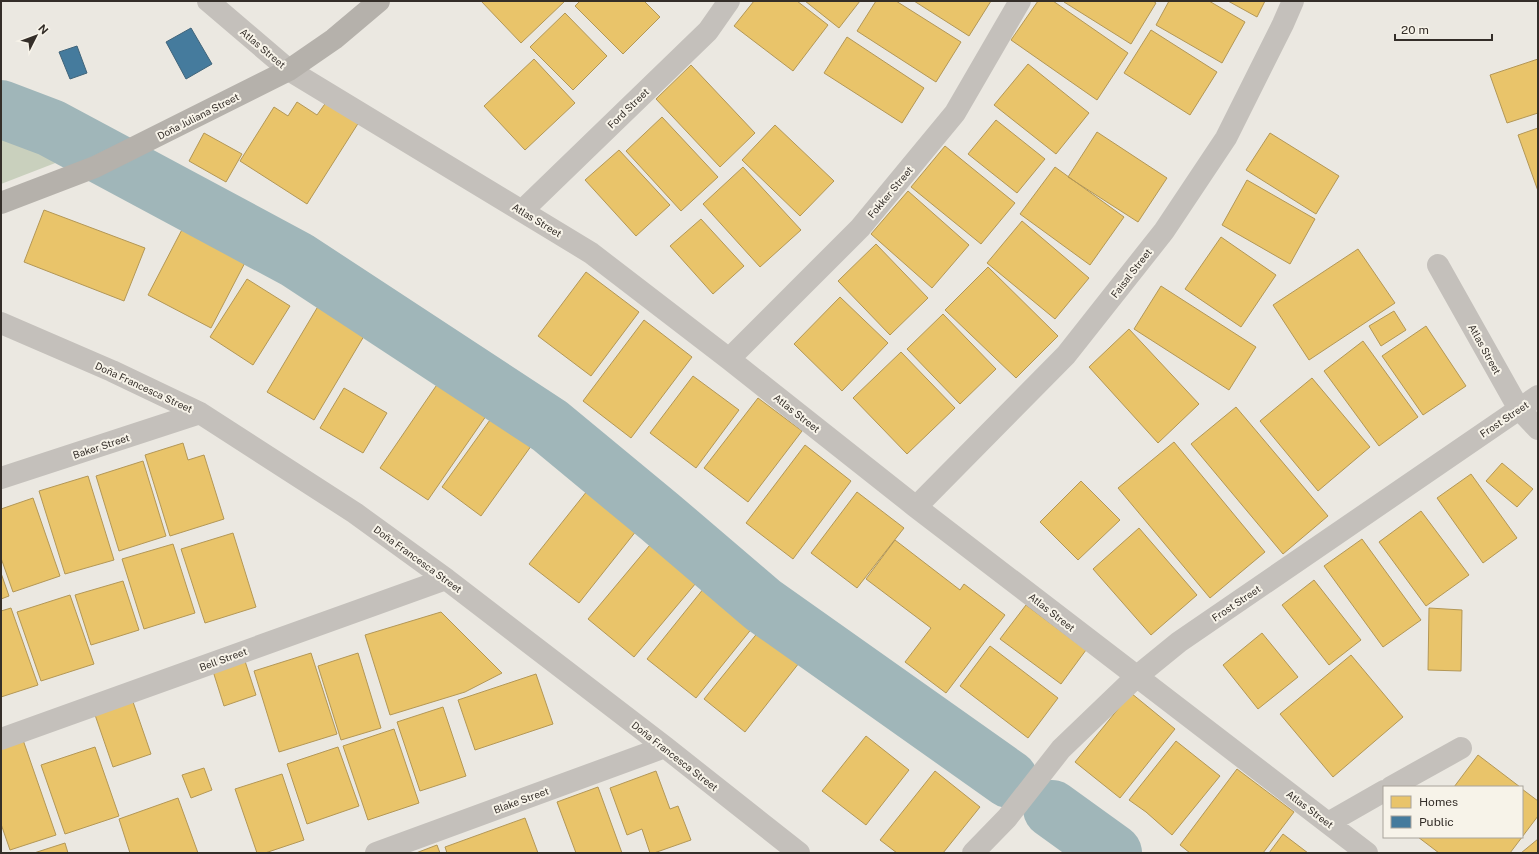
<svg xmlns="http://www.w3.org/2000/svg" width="1539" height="854" font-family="'Public Sans',sans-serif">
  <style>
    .green { fill: #c9d0bd }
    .homes { fill: #e9c46a; stroke: #b39756 }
    .public { fill: #457b9d; stroke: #40647a }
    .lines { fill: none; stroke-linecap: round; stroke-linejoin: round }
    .river { stroke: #a0b6b9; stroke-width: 58 }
    .street { stroke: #c4c0bb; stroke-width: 22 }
    .secondary { stroke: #b5b1ab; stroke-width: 22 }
    .labels { text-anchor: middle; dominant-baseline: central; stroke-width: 4; stroke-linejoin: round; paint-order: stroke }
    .street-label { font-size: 10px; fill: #342e29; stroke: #f7f3e9 }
  </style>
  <rect width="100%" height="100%" fill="#ebe8e1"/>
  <path class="green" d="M1 127 76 155 1 184Z"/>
  <path class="homes" d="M481 1H565L521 43Z
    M580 1H644L660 17 623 54 575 6Z
    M754 1H797L828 25 793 71 734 26Z
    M805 1H860L839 28Z
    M876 1H896L961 42 936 82 857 31Z
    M914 1H991L969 36Z
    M1038 1H1053L1128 53 1097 100 1011 40Z
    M1065 1H1153L1156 3 1131 44 1064 2Z
    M1169 1H1209L1245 22 1222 63 1156 25Z
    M1228 1H1265L1257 17Z
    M565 13 607 56 573 90 530 47Z
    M1151 30 1217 72 1190 115 1124 73Z
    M847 37 924 88 902 123 824 73Z
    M534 59 575 103 525 150 484 106Z
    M1538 59V113L1507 123 1490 75Z
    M1028 64 1089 113 1056 154 994 105Z
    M691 65 755 133 720 167 656 99Z
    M327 101 359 122 307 204 240 161 274 107 288 116 297 102 317 115Z
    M662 117 718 177 681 211 626 151Z
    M996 120 1045 159 1017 193 968 154Z
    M775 125 834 181 800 216 742 160Z
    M1538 128V191L1518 135Z
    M1097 132 1167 178 1138 222 1068 177Z
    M204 133 242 154 226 182 189 161Z
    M1270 133 1339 176 1316 214 1246 170Z
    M945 146 1015 203 981 244 911 187Z
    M619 150 670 205 636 236 585 180Z
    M743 167 801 230 760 267 703 204Z
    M1055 167 1124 217 1090 265 1020 214Z
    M1247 180 1315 219 1290 264 1222 225Z
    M908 191 969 245 932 288 871 234Z
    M44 210 145 248 124 301 24 262Z
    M188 218 251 251 211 328 148 295Z
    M701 219 744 266 713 294 670 246Z
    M1022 221 1089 278 1055 319 987 263Z
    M1221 237 1276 275 1241 327 1185 289Z
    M876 244 928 298 890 335 838 281Z
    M1358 249 1395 303 1309 360 1273 305Z
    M988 267 1058 336 1016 378 945 310Z
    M586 272 639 312 591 376 538 336Z
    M247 279 290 306 253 365 210 337Z
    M1161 286 1256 347 1229 390 1134 329Z
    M840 297 888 343 842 391 794 344Z
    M323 298 370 326 314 420 267 392Z
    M1394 311 1406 330 1381 346 1369 326Z
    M943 314 996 369 960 404 907 349Z
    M644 320 692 357 631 438 583 401Z
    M1426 326 1466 386 1423 415 1382 356Z
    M1129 329 1199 404 1158 443 1089 367Z
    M1363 341 1418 417 1379 446 1324 371Z
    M901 352 955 408 907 454 853 398Z
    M447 370 495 403 428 500 380 468Z
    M693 376 739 410 696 468 650 433Z
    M1312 378 1370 447 1318 491 1260 421Z
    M344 388 387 413 363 453 320 428Z
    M758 398 802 431 748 502 704 468Z
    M1236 407 1328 516 1283 554 1191 444Z
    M495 413 534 442 481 516 442 487Z
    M1174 442 1265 552 1210 598 1118 488Z
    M183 443 188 460 204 455 224 519 170 536 145 455Z
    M805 445 851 481 793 559 746 523Z
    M143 461 166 536 119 551 96 476Z
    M1502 463 1533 489 1517 507 1486 481Z
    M1471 474 1517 538 1483 563 1437 498Z
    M88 476 114 560 65 574 39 491Z
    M599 476 648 516 579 603 529 564Z
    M1081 481 1120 520 1078 560 1040 522Z
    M857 492 904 528 857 588 811 553Z
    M33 498 60 576 13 592 1 558V509Z
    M1421 511 1469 575 1426 606 1379 542Z
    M1139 528 1197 595 1151 635 1093 569Z
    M233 533 256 607 205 623 181 549Z
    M660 533 706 571 634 657 588 619Z
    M1362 539 1421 620 1383 647 1324 566Z
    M895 540 960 590 964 584 1005 615 946 693 905 662 931 628 866 579Z
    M173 544 195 613 144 629 122 559Z
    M1 573 9 596 1 599Z
    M1314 580 1361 640 1329 665 1282 605Z
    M123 581 139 630 91 645 75 595Z
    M708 583 757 622 696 698 647 659Z
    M70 595 94 664 41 681 17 612Z
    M1026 605 1086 650 1061 684 1000 639Z
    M11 608 38 685 1 697V611Z
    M1429 608 1462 610 1461 671 1428 670Z
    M441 612 502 673 465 692 390 715 365 635Z
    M759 631 799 663 745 732 704 699Z
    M1262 633 1298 677 1258 709 1223 665Z
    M990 646 1058 698 1028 738 960 686Z
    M311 653 337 734 279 752 254 671Z
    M358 653 381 728 341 740 318 666Z
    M1351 655 1403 717 1333 777 1280 714Z
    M244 658 256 695 224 706 212 668Z
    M536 674 553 724 475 750 458 700Z
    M1131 693 1175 729 1120 798 1075 762Z
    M132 699 151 754 113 767 94 712Z
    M443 707 466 776 420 791 397 722Z
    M394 729 419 803 368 820 343 746Z
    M866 736 909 770 866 825 822 791Z
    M22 737 56 835 10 850 1 824V744Z
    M1176 741 1220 776 1172 835 1146 812 1129 800Z
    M95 747 119 816 65 834 41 765Z
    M338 747 359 806 307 824 287 764Z
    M1478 755 1520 787H1454Z
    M204 768 212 790 191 798 182 775Z
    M1237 769 1294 812 1263 853H1190L1180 845Z
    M656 771 670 809 678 806 691 840 654 853H650L642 829 627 835 610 788Z
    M935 771 980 807 943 853H897L880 840Z
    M282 774 304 840 265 853H257L235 789Z
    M598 787 622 853H576L557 802Z
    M1522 789 1538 801V816L1510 853H1439L1418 837H1522Z
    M178 798 198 853H130L119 819Z
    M525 818 538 853H447L445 847Z
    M1283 834 1308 853H1269Z
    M1538 839V853H1521Z
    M65 843 68 853H34Z
    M437 845 440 853H416Z"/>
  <path class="public" d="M191 28 212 64 186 79 166 42Z
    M77 46 87 73 70 79 59 52Z"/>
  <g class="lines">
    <path class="river" d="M1 109 51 128 297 260 550 426 660 517 763 605 1009 779
      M1052 809 1113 853"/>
    <path class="street" d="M208 1 289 70 591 253 729 359 916 507 1367 853
      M522 211 708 31 729 1
      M1438 265 1519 409 1538 429
      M1 323 112 371 200 413 355 513 446 579 665 747 799 853
      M729 359 860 228 955 113 1020 1
      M1 478 200 413
      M916 507 1066 355 1164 231 1226 138 1283 24 1293 1
      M1 739 446 579
      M1391 787 1461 748
      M1328 823 1384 791
      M376 853 665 747
      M973 853 1007 818 1061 749 1136 677 1179 642 1538 396"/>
    <path class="secondary" d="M1 203 95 167 289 70 334 39 379 1"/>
  </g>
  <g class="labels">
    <g class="street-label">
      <text transform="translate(263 48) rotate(40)">Atlas Street</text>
      <text transform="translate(628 108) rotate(-44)">Ford Street</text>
      <text transform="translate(198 116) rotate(-27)">Doña Juliana Street</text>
      <text transform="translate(890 192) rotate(-50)">Fokker Street</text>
      <text transform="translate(537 220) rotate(31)">Atlas Street</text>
      <text transform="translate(1131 273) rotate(-52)">Faisal Street</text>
      <text transform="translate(1485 349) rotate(61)">Atlas Street</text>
      <text transform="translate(144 387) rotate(25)">Doña Francesca Street</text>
      <text transform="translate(797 413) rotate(38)">Atlas Street</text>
      <text transform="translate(1504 419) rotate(-34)">Frost Street</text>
      <text transform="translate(101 446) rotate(-18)">Baker Street</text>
      <text transform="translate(418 559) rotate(36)">Doña Francesca Street</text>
      <text transform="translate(1236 603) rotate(-34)">Frost Street</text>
      <text transform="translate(1052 612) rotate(38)">Atlas Street</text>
      <text transform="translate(223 659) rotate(-20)">Bell Street</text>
      <text transform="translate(675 756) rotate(38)">Doña Francesca Street</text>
      <text transform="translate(521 800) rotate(-20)">Blake Street</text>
      <text transform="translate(1310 809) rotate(37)">Atlas Street</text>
    </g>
  </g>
  <rect width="1539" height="854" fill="none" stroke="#342e29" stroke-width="4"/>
  <rect x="1383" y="786" width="140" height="52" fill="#f7f3e9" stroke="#a9a49c"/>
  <rect x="1391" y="796" width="20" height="12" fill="#e9c46a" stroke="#a9a49c"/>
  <text x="1419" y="806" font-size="12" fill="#342e29">Homes</text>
  <rect x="1391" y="816" width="20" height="12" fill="#457b9d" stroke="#a9a49c"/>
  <text x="1419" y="826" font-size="12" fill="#342e29">Public</text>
  <g transform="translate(36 36) rotate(48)" stroke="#f7f3e9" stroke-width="3" paint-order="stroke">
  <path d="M0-3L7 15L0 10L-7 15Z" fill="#342e29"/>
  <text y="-6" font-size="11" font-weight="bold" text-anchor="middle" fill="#342e29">N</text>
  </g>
  <path d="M1395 34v6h97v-6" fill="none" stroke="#342e29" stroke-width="2"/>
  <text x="1401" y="34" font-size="12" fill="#342e29" stroke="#f7f3e9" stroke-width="3" paint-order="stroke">20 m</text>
</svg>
